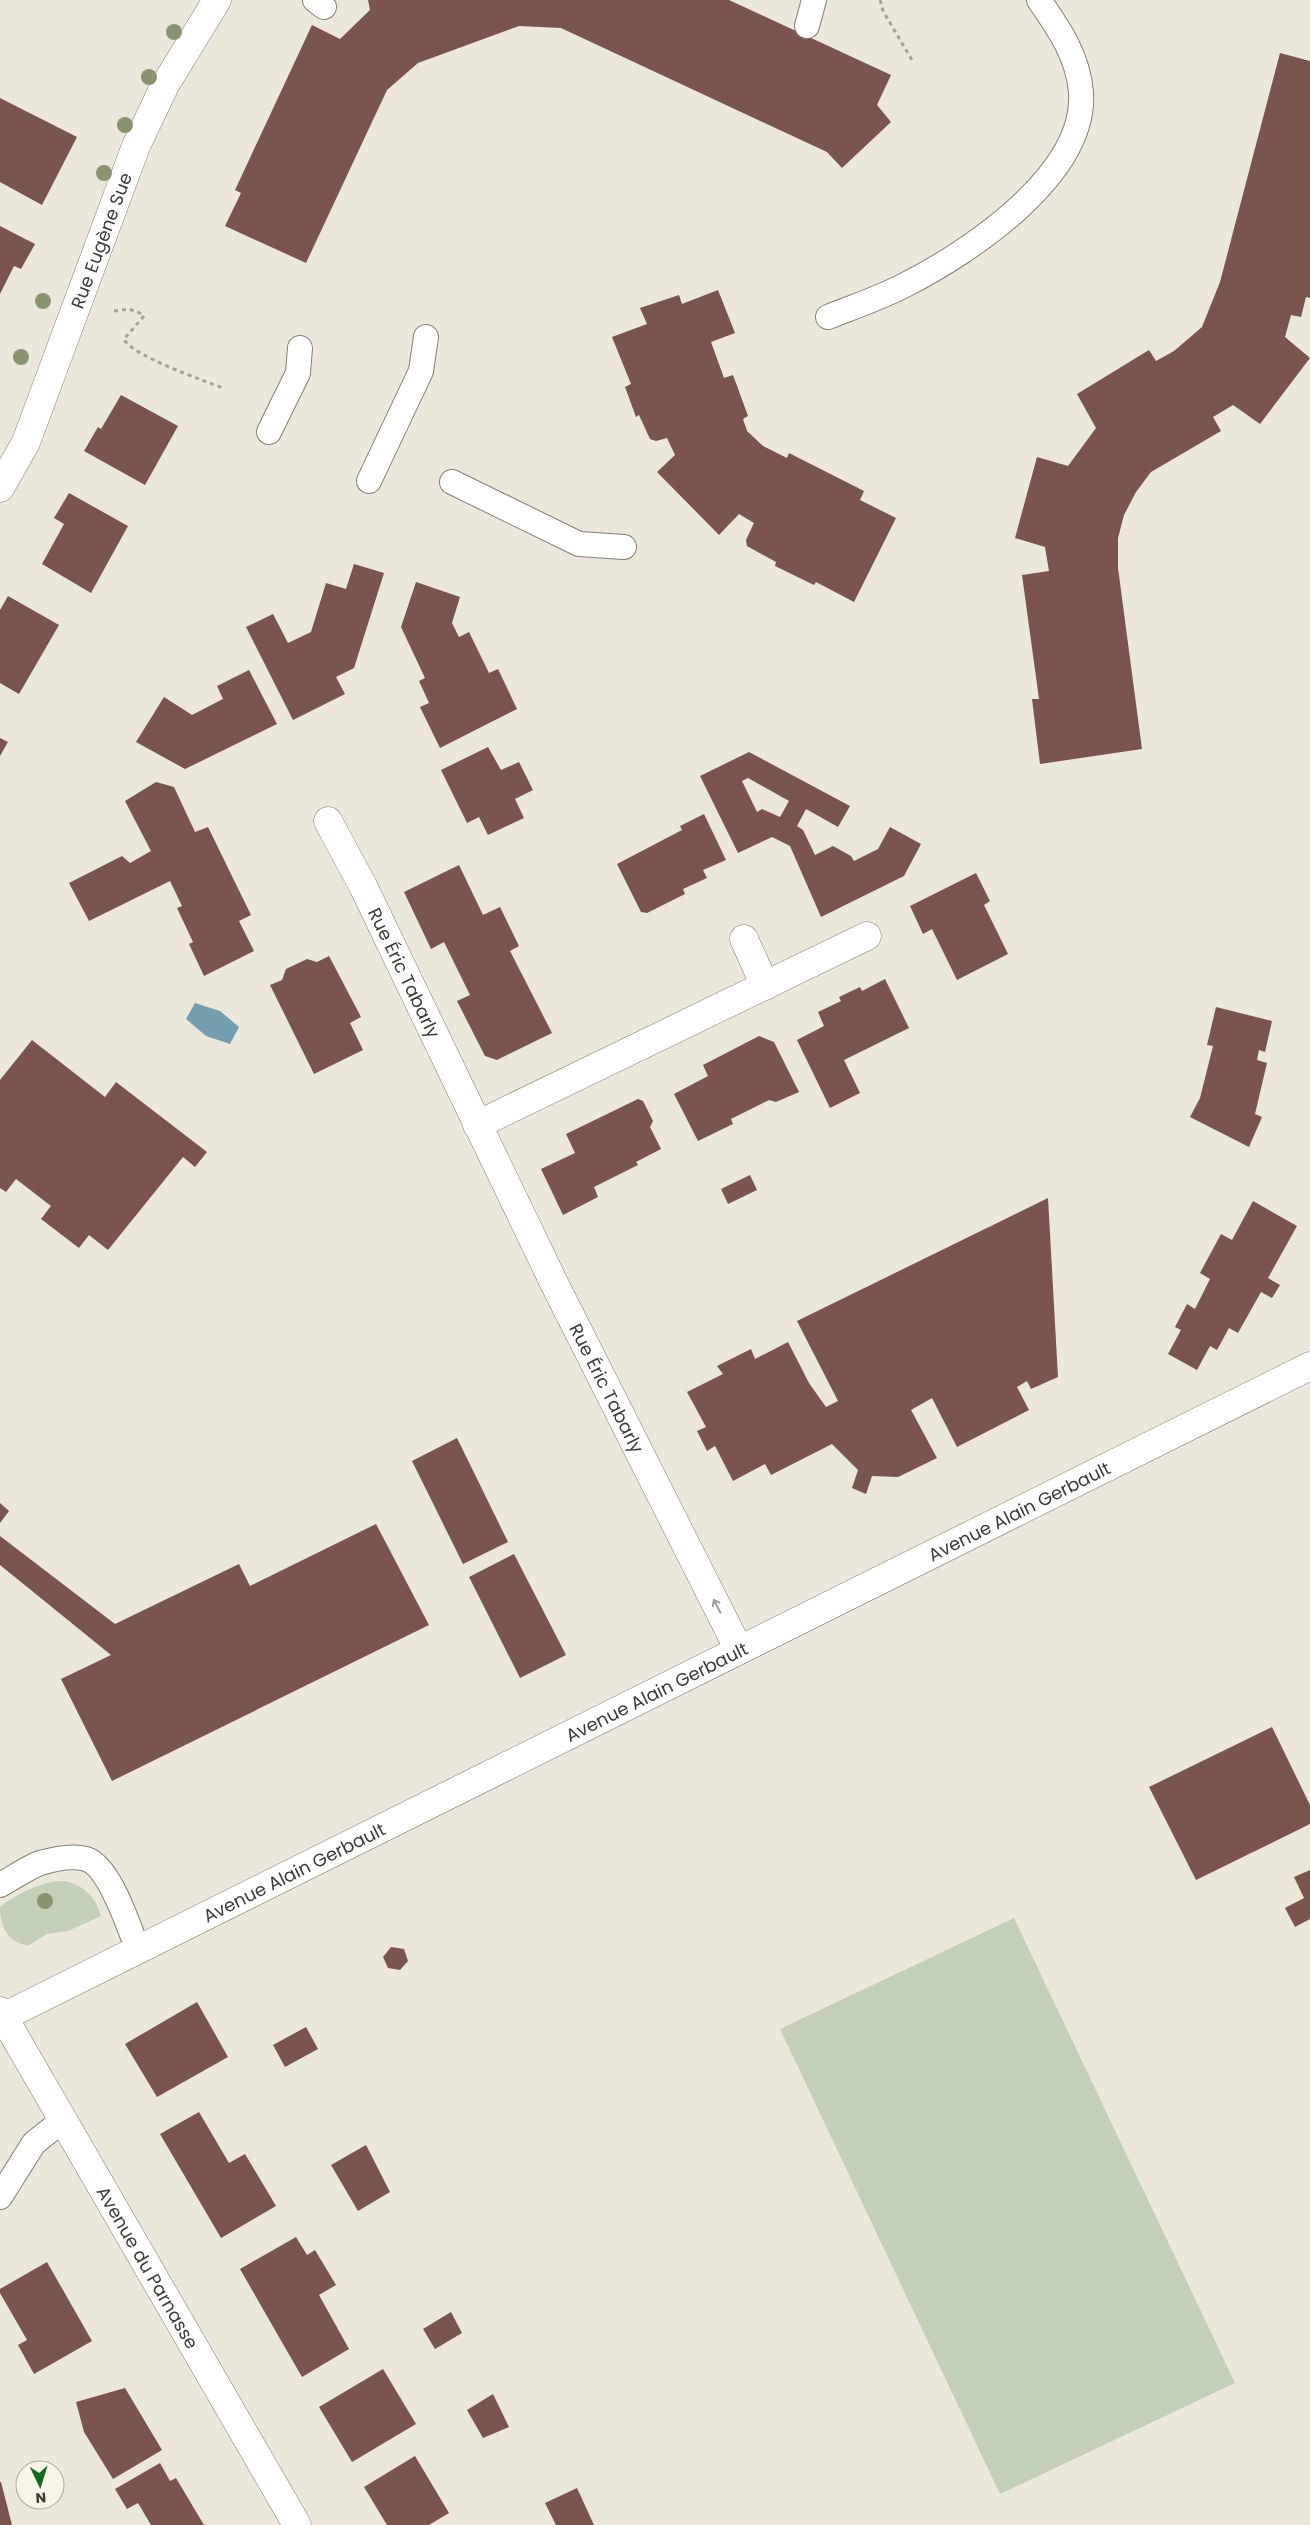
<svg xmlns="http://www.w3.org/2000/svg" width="1310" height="2525" font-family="Poppins,sans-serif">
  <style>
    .green { fill: #c4cfb8 }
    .water { fill: #759eb1 }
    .building { fill: #7a544e; fill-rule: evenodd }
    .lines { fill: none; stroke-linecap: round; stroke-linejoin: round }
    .lane-casing { stroke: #848074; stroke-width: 26 }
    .street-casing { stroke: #848074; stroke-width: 29 }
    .path { stroke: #a5a298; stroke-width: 3; stroke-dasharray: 4 4; stroke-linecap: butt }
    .lane { stroke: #fff; stroke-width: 24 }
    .street { stroke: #fff; stroke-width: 28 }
    .tree { fill: #8a9470 }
    .oneway { stroke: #9e9e9b }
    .labels { text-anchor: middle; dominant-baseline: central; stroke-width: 5; stroke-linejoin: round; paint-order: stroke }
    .street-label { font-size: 18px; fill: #3e3c37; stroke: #f8f4e7 }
  </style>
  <rect width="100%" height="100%" fill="#ebe7da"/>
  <path class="green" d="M65 1881C84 1885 96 1898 101 1916L68 1931 47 1934 29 1945C8 1945 0 1925 0 1907 16 1894 44 1880 65 1881Z
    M1014 1918 1235 2383 1000 2494 780 2029Z"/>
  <path class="water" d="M195 1003 220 1011 239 1027 230 1044 206 1036 186 1019Z"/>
  <path class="building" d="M368 0H729L891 75 877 105 891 122 842 168 827 152 561 28 519 26 418 63 387 90 306 263 225 226 241 193 235 190 312 25 340 39 370 10Z
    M1280 53 1310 61V298L1306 297 1301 317 1291 315 1285 337 1310 358 1260 424 1233 405 1213 417 1221 431 1151 472 1136 492 1124 515 1118 538V568L1142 749 1040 764 1032 699H1039L1022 575 1049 571 1045 547 1015 538 1037 457 1068 466 1096 428 1077 394 1149 350 1156 361 1174 351 1202 327 1220 282Z
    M0 98 77 137 42 205 0 182Z
    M0 226 35 244 21 269 14 266 0 294Z
    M718 290 735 333 711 342 724 378 733 375 748 416 743 419 747 431 763 446 787 458 789 453 864 491 860 500 896 518 854 602 816 582 814 585 775 566 776 562 747 546 746 540 754 523 739 514 719 535 657 472 675 455 667 438 656 441 650 439 639 415 636 417 625 387 631 384 612 337 647 324 640 308 679 295 682 304Z
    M121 395 178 426 145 485 84 451 98 427 101 429Z
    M69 493 128 526 91 593 42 564 64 524 54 518Z
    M354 564 384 573 354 668 336 677 345 694 293 720 246 627 273 614 288 643 311 632 326 583 346 589Z
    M416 582 460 597 452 623 459 637 469 632 489 673 498 669 517 709 440 748 420 707 429 703 419 681 425 678 401 627Z
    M8 596 59 625 19 694 0 683V610Z
    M249 670 277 724 185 769 136 742 164 697 192 715 223 699 217 686Z
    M0 738 8 742 0 756Z
    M488 747 501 770 519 762 533 790 515 799 524 818 488 835 479 817 467 823 441 770Z
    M749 752 850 806 838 827 806 809 797 826 803 830 815 855 833 846 851 856 854 861 878 849 890 827 921 844 904 876 821 917 790 846 772 837 738 853 700 776ZM748 778 789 801 780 817 762 809 757 812 742 781Z
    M156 782 174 787 195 832 208 827 251 915 239 921 254 951 204 976 189 944 193 942 177 908 182 906 170 881 89 921 69 883 122 856 130 863 151 851 125 801Z
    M704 814 726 860 703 870 707 878 683 889 685 894 647 913 641 912 617 864 682 830 680 826Z
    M459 865 483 915 500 907 519 946 510 951 552 1033 497 1060 485 1056 457 1001 470 995 444 942 431 949 404 892Z
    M976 873 990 901 984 905 1008 954 957 980 932 929 923 934 910 906Z
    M329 956 361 1017 350 1023 363 1050 314 1074 270 985 282 980 286 969 307 959 317 962Z
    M885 979 909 1028 844 1060 860 1093 830 1108 797 1040 824 1026 818 1012 841 1001 839 997 860 987 862 991Z
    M1216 1007 1272 1021 1265 1052 1259 1050 1257 1060 1267 1063 1255 1114 1262 1117 1249 1147 1190 1117 1200 1098 1213 1046 1207 1045Z
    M759 1036 774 1042 799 1092 776 1102 769 1100 731 1119 733 1124 698 1141 674 1094 708 1076 703 1065Z
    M32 1040 105 1097 116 1082 207 1152 195 1167 183 1157 108 1250 89 1235 79 1248 41 1219 51 1206 16 1179 6 1192 0 1188V1080Z
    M638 1099 643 1101 653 1121 650 1127 661 1149 636 1162 638 1165 594 1187 598 1197 563 1215 541 1169 575 1153 566 1134Z
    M750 1175 757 1190 728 1204 721 1189Z
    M1048 1198 1058 1377 1031 1389 1027 1381 1017 1387 1029 1410 957 1447 932 1398 911 1410 937 1458 898 1477 872 1476 866 1494 852 1488 858 1470 832 1444 771 1475 765 1464 733 1481 715 1446 707 1451 697 1431 706 1427 687 1392 723 1374 717 1366 751 1349 755 1359 788 1342 809 1383 826 1407 838 1401 797 1321Z
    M1253 1201 1297 1226 1268 1278 1280 1285 1272 1298 1261 1292 1238 1333 1229 1328 1217 1350 1210 1346 1197 1370 1168 1354 1181 1330 1175 1327 1187 1304 1195 1309 1210 1279 1200 1273 1221 1234 1232 1240Z
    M457 1438 508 1542 463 1564 412 1461Z
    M0 1503 9 1511 0 1523Z
    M376 1524 429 1625 112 1781 61 1679 111 1655 0 1565V1536L115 1624 239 1564 250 1586Z
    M514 1554 566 1655 520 1678 469 1577Z
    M1272 1727 1310 1805V1824L1196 1880 1149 1787Z
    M1310 1870V1919L1295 1927 1285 1908 1304 1898 1294 1877Z
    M391 1947 404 1949 408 1961 400 1970 388 1968 383 1957Z
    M197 2002 228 2057 157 2097 125 2044Z
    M306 2027 318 2049 285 2067 273 2045Z
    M199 2112 229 2163 245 2154 276 2206 221 2238 160 2134Z
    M366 2145 390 2192 358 2211 331 2165Z
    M296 2237 307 2255 315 2250 336 2285 319 2295 349 2349 302 2377 240 2269Z
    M47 2262 92 2341 34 2374 18 2345 27 2340 0 2293V2289Z
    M451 2312 462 2333 435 2349 423 2329Z
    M383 2369 416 2424 352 2462 319 2407Z
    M125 2388 162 2450 113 2479 84 2432 76 2402Z
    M493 2394 509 2427 483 2438 467 2410Z
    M415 2456 449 2513 429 2525H387L364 2487Z
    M160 2463 170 2481 176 2478 204 2525H151L138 2503 127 2509 115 2489Z
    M0 2482H1L12 2525H0Z
    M577 2488 594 2525H556L545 2503Z"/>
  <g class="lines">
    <g class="lane-casing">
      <path id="lane" d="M315 0 324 7
        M807 26 814 0
        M828 317C853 307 880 298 905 285 968 253 1087 175 1081 92 1078 56 1059 29 1039 0
        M269 432 298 373 300 348
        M369 481 421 371 426 337
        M452 482 579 544 624 547
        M0 1885C13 1878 27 1868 40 1863 54 1859 72 1855 86 1859 110 1866 129 1928 138 1950
        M0 2197 34 2143 63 2120"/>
    </g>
    <g class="street-casing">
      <g id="street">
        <path id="s1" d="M0 488 26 442 136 146 165 85 217 0"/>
        <path id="s2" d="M328 821 363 886 554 1283 739 1650"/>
        <path d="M744 939 765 986"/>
        <path d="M477 1125 867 936"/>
        <path id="s3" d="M0 2011 297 2525"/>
        <path id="s4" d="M3 2017 1310 1366"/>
      </g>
    </g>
    <path class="path" d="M880 0 883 11 912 60
      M114 311 129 309 142 314 144 316 124 339C130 355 205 381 223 388"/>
    <use href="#lane" class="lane"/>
    <use href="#street" class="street"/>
  </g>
  <g class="tree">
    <circle cx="174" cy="32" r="8"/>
    <circle cx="149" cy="77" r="8"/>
    <circle cx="125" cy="125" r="8"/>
    <circle cx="104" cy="173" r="8"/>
    <circle cx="43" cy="301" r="8"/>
    <circle cx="21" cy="357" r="8"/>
    <circle cx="45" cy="1901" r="8"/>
  </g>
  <defs><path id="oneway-shaft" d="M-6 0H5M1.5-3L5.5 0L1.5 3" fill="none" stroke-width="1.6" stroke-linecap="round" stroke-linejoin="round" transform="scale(1.25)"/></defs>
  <use class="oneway" href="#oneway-shaft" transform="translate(717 1606) rotate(-117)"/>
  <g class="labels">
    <g class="street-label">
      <text stroke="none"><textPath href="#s1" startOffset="268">Rue Eugène Sue</textPath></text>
      <text stroke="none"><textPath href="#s2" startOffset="170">Rue Éric Tabarly</textPath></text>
      <text stroke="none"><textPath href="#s2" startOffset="632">Rue Éric Tabarly</textPath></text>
      <text stroke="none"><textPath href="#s4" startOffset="1135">Avenue Alain Gerbault</textPath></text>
      <text stroke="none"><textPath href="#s4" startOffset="730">Avenue Alain Gerbault</textPath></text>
      <text stroke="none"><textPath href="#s4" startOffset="325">Avenue Alain Gerbault</textPath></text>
      <text stroke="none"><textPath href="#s3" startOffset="296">Avenue du Parnasse</textPath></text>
    </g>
  </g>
  <g transform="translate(40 2485) rotate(176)"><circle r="24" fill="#f8f4e7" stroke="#aeaaa1"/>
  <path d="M0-4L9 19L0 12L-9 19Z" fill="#0c6d1a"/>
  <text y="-8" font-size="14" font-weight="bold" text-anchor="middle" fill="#3e3c37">N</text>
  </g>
</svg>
